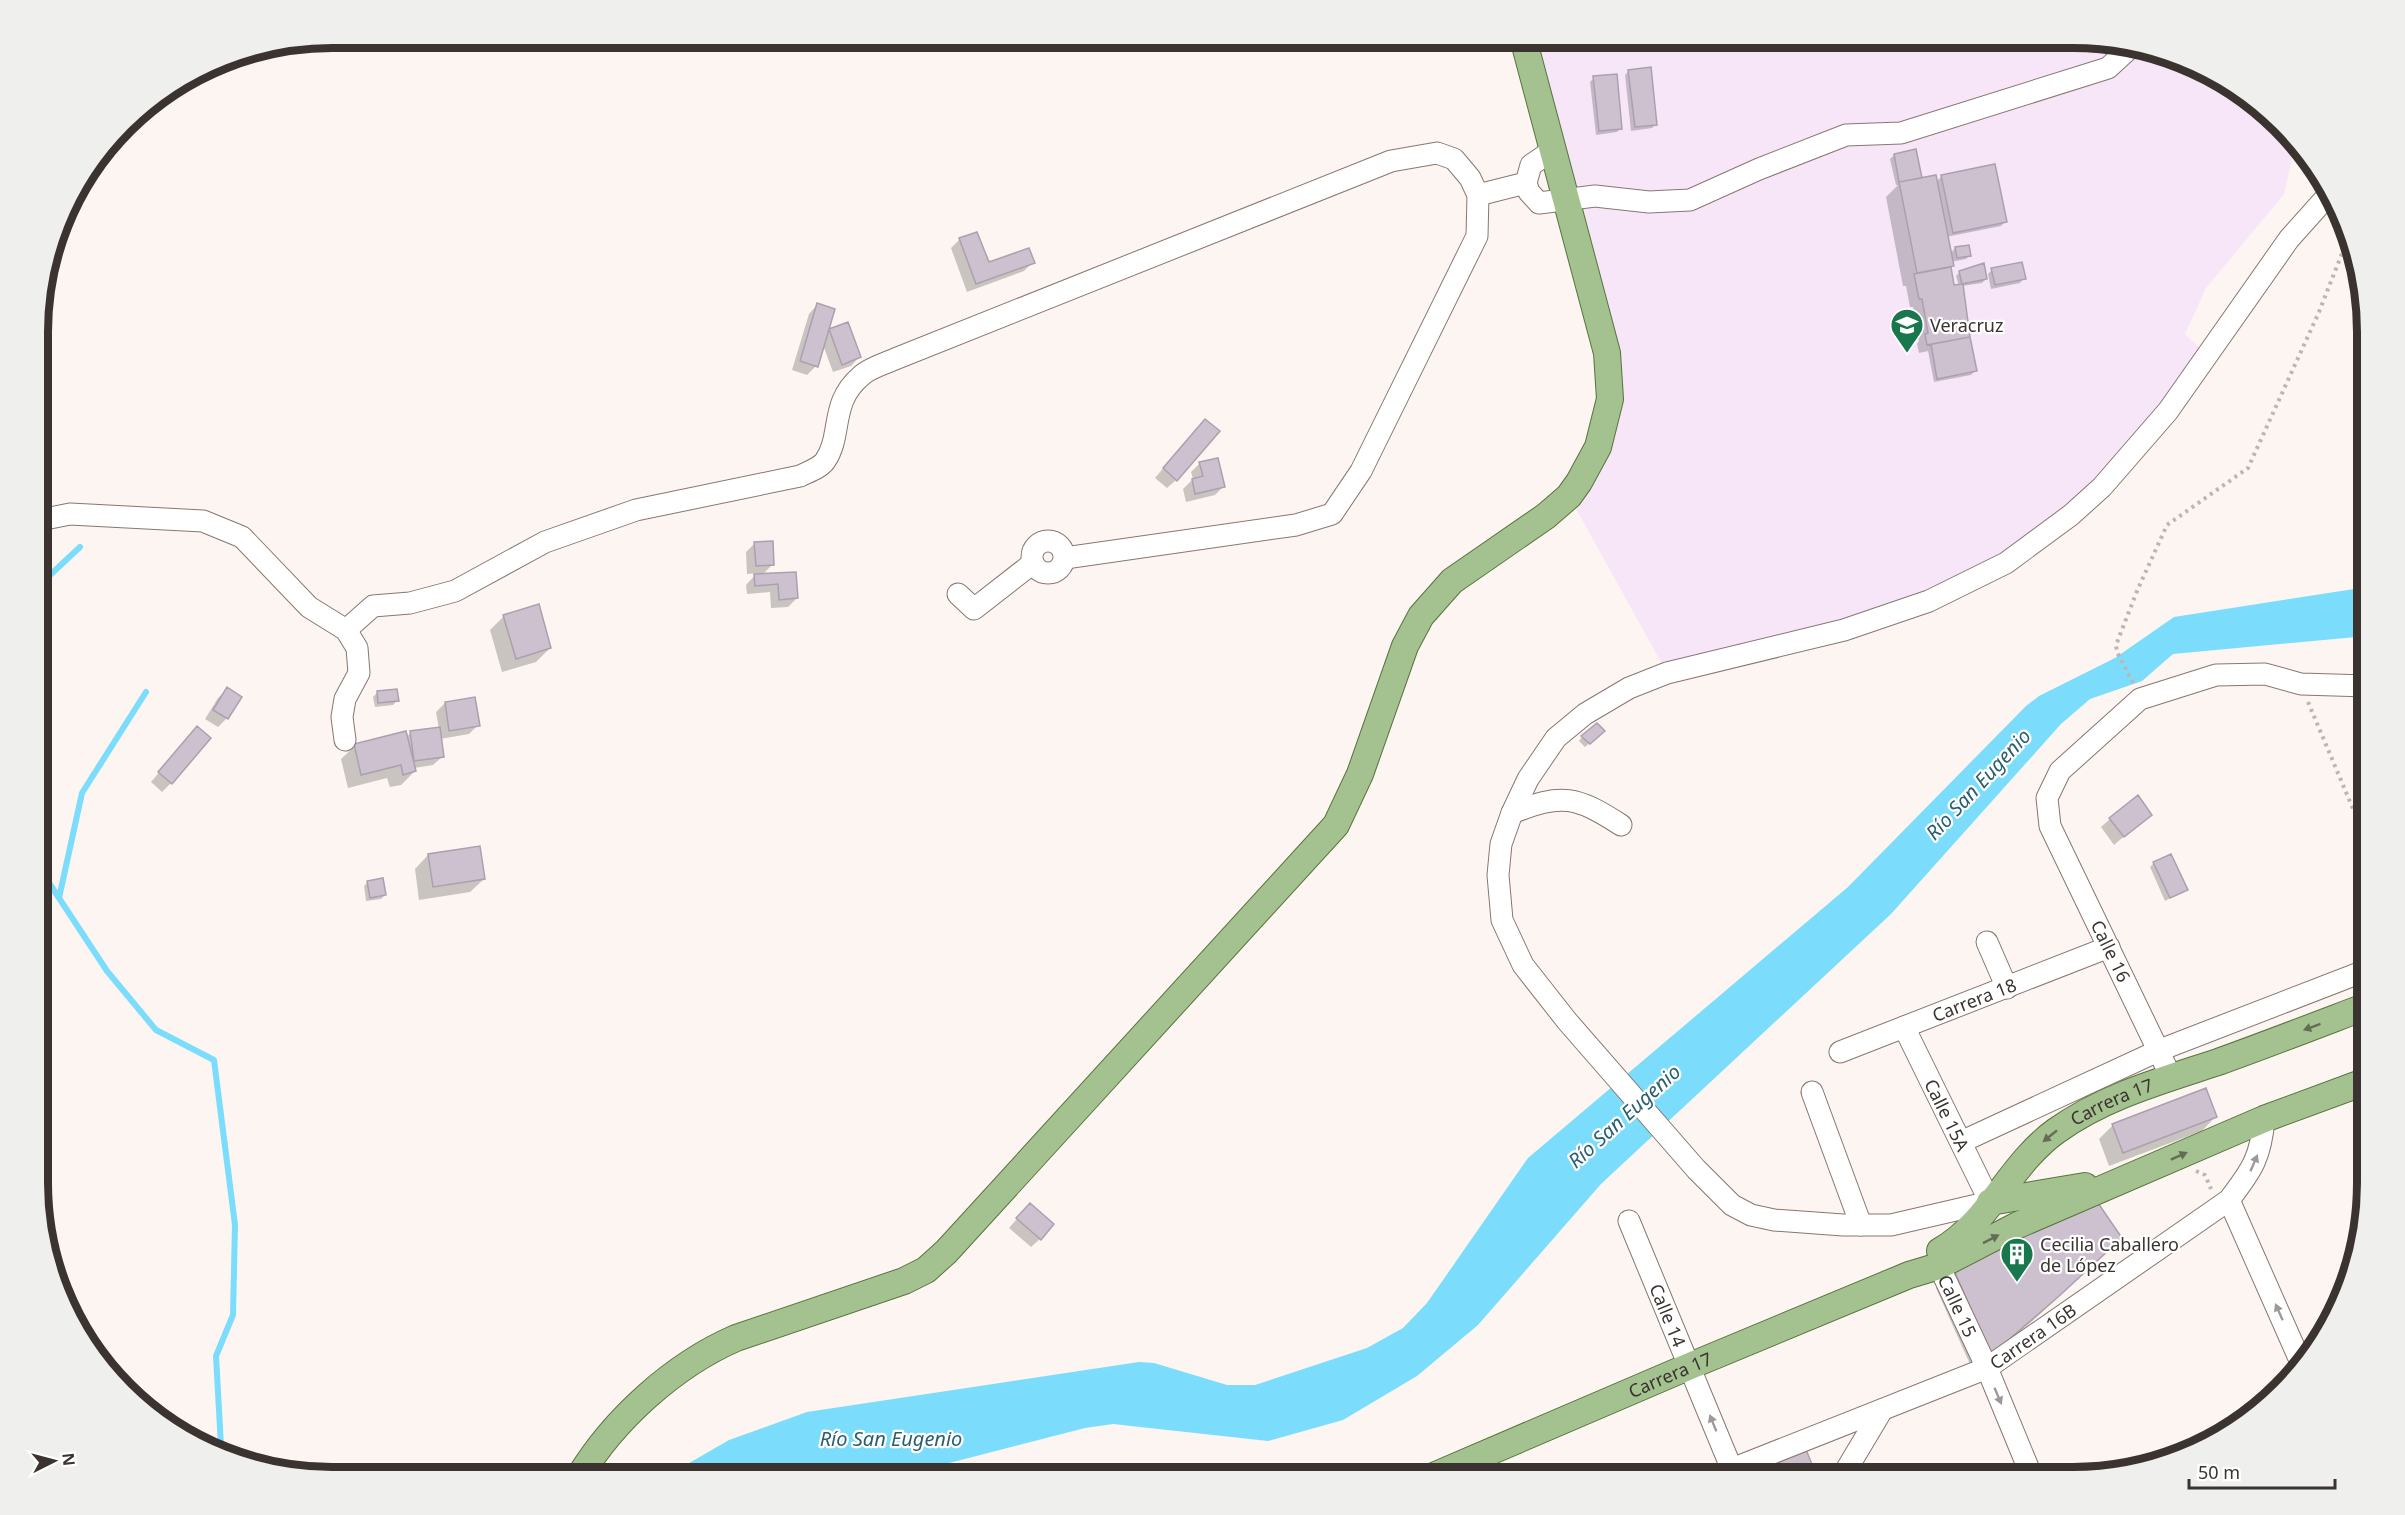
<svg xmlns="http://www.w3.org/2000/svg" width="2405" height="1515" font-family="'Noto Sans',sans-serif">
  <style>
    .education { fill: #f7e6f8 }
    .water { fill: #7bddfb }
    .shadow { fill: #0003 }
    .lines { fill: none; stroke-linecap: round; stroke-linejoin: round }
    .stream { stroke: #7bddfb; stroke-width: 6 }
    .building { fill: #cdc1cf; stroke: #aba0ae; stroke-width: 1.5 }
    .minor-casing { stroke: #88776f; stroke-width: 23 }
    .major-casing { stroke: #58743e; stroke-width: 28 }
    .path { stroke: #bcb5b1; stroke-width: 4; stroke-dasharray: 3 4.5; stroke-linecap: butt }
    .minor { stroke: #fff; stroke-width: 21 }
    .major { stroke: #a4c190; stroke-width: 26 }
    .oneway { fill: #656c56 }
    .oneway2 { fill: #9d9998 }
    .labels { text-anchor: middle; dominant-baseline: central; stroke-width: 4.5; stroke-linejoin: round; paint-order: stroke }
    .poi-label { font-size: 18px; fill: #3b3330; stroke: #fff; text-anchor: start }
    .street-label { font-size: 18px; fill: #3b3330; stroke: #fff }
    .water-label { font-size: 20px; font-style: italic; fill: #295f6f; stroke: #fff }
    .rim { fill: none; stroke: #3b3330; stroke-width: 8 }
  </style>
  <rect width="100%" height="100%" fill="#fcf5f1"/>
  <path class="education" d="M1523 38H2074L2150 48 2236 87 2282 124 2296 142 2284 194 2206 288 2185 334 2208 356 2102 487 1929 601 1667 673 1569 496 1610 399Z"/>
  <path class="water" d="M2367 587V636L2173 654 2142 681 2090 699 2061 724 1891 914 1601 1184 1478 1325 1417 1376 1343 1420 1268 1441 1113 1424 1085 1428 895 1477H665L729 1440 807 1412 1139 1362 1154 1363 1227 1385H1255L1367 1348 1403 1328 1427 1303 1528 1158 1848 887 2026 706 2039 696 2115 658 2174 617Z"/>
  <path class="shadow" d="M1629 71 1656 124 1652 128 1631 131 1625 75Z
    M1594 78 1621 128 1617 132 1596 135 1590 82Z
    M1894 155 1917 180 1936 182 1942 176 2005 222 2001 226 1946 237 1950 254 1955 248 1970 255 1966 259 1951 262 1952 266 1949 268 1953 287 1959 286 1956 276 1960 272 1986 279 1982 283 1962 286 1975 371 1971 375 1934 382 1928 351 1919 353 1917 344 1919 341 1913 307H1910L1906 286H1903L1886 197 1898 185H1896L1890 159Z
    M960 239 988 264 1033 262 1024 271 967 292 951 248Z
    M1992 270 2024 278 2020 283 1991 289 1988 274Z
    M817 305 827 331 847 324 859 357 851 366 833 372 823 345 816 366 807 375 792 370 809 314Z
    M1196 429 1176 480 1167 488 1155 478Z
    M1200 463 1223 487 1215 495 1186 502 1183 489 1193 479 1191 472Z
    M755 543 773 564 762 575 795 573 797 598 788 607 771 608 770 592 747 594 746 585 757 573 747 574 746 552Z
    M504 616 550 648 536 662 502 672 490 630Z
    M227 689 239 697 227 718 218 727 205 719 218 698Z
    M377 693 397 700 393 705 375 707 373 697Z
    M445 703 478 725 469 734 440 739 442 757 433 765 414 768 415 771 401 785 390 787 387 778 348 788 341 759 355 746 406 737 411 733 439 729 436 712Z
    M1599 735 1585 747 1579 741 1582 737Z
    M189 737 171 783 162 792 151 782Z
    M2367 813V836L2356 828Z
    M2150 814 2114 845 2101 827 2110 819Z
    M428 855 484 879 470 892 419 900 415 869Z
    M2154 863 2186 889 2165 901 2150 867Z
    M368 882 385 895 381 899 366 901 364 886Z
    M2215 1117 2202 1131 2109 1166 2099 1139 2113 1125Z
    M1021 1214 1040 1239 1031 1247 1009 1228Z
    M2101 1257 2038 1316 1973 1371 1936 1288 1954 1270Z"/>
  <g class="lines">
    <path class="stream" d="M40 654 49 576 80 547
      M146 692 82 793 59 898 107 971 156 1030 214 1060 235 1225 233 1315 216 1356 221 1446 219 1453
      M40 869 59 898"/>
  </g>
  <path class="building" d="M1651 67 1657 125 1635 127 1628 70Z
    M1617 74 1622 129 1599 131 1593 76Z
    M1916 149 1922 178 1899 182 1894 154Z
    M1995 164 2007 222 1953 233 1941 175Z
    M1936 175 1954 266 1917 273 1899 182Z
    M977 232 989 262 1029 248 1035 263 976 284 959 238Z
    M1969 245 1971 256 1957 258 1955 247Z
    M2022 262 2026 279 1995 285 1991 268Z
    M1984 263 1987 279 1962 284 1959 271Z
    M1951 267 1954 285 1963 284 1970 337 1927 345 1925 334 1928 333 1922 299H1919L1914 274Z
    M817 303 835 309 818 367 800 361Z
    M848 322 861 357 842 365 829 329Z
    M1970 337 1977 371 1937 379 1931 344Z
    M1205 419 1220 431 1177 481 1163 468Z
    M1218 458 1225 487 1195 494 1192 479 1203 476 1199 462Z
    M773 541 774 565 756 566 754 542Z
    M796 572 798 598 779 600 778 584 755 586 754 574Z
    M539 604 551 648 516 659 503 615Z
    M227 687 242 697 228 719 213 710Z
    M397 689 399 701 378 703 377 691Z
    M475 697 480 726 449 731 445 702Z
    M1597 723 1605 731 1590 744 1581 736Z
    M197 726 211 738 172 784 158 772Z
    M440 727 444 757 414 761 410 731Z
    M406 731 416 771 403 775 401 765 361 775 354 744Z
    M2138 795 2152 815 2124 837 2109 818Z
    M480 846 485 879 433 887 428 854Z
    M2171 854 2188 890 2170 898 2153 862Z
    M383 878 386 895 370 898 367 881Z
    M2206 1088 2217 1117 2123 1153 2112 1124Z
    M1030 1203 1054 1224 1041 1240 1016 1218Z
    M2098 1203 2122 1238 2058 1297 1991 1355 1953 1268Z
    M1805 1447 1817 1477H1752L1749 1470Z"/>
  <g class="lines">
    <g class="minor-casing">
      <g id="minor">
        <path d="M1526 183 1529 192 1539 203 1595 196 1649 202 1690 200 1759 169 1846 135 1901 133 2108 68 2133 45"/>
        <path d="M1478 195 1526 183 1531 165 1553 150"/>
        <path d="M40 520 70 514 203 521 242 537 309 607 346 630 357 648 359 673 345 699 342 717 345 740"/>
        <circle cx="1048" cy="557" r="16"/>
        <path d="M958 594 974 609 1033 563"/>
        <path d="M346 630 373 606 410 603 455 591 545 542 636 510 800 476C808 472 820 468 825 461 843 435 829 403 861 376 869 368 884 364 895 359L1391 161 1437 153 1454 159 1470 178 1478 195 1477 236 1361 471 1332 514 1296 525 1065 558"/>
        <path d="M1512 813C1562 793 1576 796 1621 825"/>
        <path d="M1987 942 2007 988"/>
        <path id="s1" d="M1904 1027 1990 1202 1891 1225H1843L1774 1220 1751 1215 1732 1205 1696 1169 1567 1021 1523 965 1502 920 1498 875 1501 844 1512 813 1528 779 1556 738 1585 714 1629 688 1667 673 1844 630 1929 601 2006 563 2071 515 2102 487 2168 411 2289 239 2331 192"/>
        <path id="s2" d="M1840 1052 2109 947"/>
        <path d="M2171 1077 2050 826 2047 798 2060 771 2140 699 2216 675 2265 674 2301 684 2367 686"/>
        <path d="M1812 1092 1861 1225"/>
        <path d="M1961 1142 2160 1050 2367 970"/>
        <path d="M2229 1200 2302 1365"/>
        <path id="s3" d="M1629 1221 1735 1477"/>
        <path id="s4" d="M1939 1266 1987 1368 2032 1477"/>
        <path id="s5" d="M1732 1469 1987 1368 2229 1200C2252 1170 2261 1157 2264 1119"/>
        <path d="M1842 1477 1882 1410"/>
      </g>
    </g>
    <g class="major-casing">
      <g id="major">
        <path d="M1990 1202 2085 1186"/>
        <path id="s6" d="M1940 1251C1989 1223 2010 1164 2056 1131 2105 1096 2161 1081 2218 1062 2268 1044 2317 1025 2367 1006"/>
        <path d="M579 1477C614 1419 674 1365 736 1338L904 1281 926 1270 946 1252 1336 825 1360 774 1405 646 1421 616 1452 581 1546 516 1569 496 1579 482 1598 447 1610 399 1607 353 1523 38"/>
        <path id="s7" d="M1431 1477 1690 1366 1909 1275 1939 1266 2018 1225 2264 1119 2367 1081"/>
      </g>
    </g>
    <path class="path" d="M2133 683 2117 652 2116 645 2137 591 2167 525 2248 468 2319 312 2350 233
      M2308 702 2367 842
      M2196 1171 2205 1175 2211 1189"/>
    <use href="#minor" class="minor"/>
    <use href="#major" class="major"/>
  </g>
  <defs><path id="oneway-solid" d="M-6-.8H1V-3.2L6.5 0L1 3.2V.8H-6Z" transform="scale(1.5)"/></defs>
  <g class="oneway">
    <use href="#oneway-solid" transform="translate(2312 1027) rotate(160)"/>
    <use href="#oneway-solid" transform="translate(2050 1136) rotate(141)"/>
    <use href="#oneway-solid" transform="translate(2179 1156) rotate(-24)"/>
    <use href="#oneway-solid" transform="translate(1991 1239) rotate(-27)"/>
  </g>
  <g class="oneway2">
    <use href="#oneway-solid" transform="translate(2254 1163) rotate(-67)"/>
    <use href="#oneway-solid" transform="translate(2279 1312) rotate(-114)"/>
    <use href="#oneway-solid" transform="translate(1998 1396) rotate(67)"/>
    <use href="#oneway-solid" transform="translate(1713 1423) rotate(-112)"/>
  </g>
  <defs>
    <g id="school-pin" transform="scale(1.725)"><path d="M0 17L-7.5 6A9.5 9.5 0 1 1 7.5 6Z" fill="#19774e" stroke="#fff"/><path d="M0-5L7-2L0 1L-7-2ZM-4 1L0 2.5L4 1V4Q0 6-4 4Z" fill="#fff"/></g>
    <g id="building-pin" transform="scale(1.725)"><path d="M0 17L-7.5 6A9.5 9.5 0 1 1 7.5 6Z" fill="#19774e" stroke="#fff"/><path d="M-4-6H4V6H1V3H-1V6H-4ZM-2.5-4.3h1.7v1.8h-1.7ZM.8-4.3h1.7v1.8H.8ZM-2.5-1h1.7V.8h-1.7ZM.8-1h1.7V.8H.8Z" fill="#fff"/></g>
  </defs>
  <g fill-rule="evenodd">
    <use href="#school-pin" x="1907" y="325"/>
    <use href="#building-pin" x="2017" y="1254"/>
  </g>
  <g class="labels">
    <g class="poi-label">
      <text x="1930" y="325">Veracruz</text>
      <text x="2040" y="1244">Cecilia Caballero<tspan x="2040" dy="21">de López</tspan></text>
    </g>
    <g class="street-label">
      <text transform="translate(2111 951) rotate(64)">Calle 16</text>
      <text stroke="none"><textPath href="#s2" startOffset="144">Carrera 18</textPath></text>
      <text stroke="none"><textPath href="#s6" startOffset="231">Carrera 17</textPath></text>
      <text stroke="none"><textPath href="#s1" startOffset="98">Calle 15A</textPath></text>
      <text stroke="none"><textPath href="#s4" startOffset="44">Calle 15</textPath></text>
      <text stroke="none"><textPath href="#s3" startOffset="102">Calle 14</textPath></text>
      <text stroke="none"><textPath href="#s5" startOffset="330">Carrera 16B</textPath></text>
      <text stroke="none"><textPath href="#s7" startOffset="260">Carrera 17</textPath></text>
    </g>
    <g class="water-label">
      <text transform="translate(1978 784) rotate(-47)">Río San Eugenio</text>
      <text transform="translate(1624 1116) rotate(-42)">Río San Eugenio</text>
      <text x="891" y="1438">Río San Eugenio</text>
    </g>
  </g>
  <path d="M0 0H2405V1515H0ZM332 48H2073A284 284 0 0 1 2357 332V1183A284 284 0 0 1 2073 1467H332A284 284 0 0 1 48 1183V332A284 284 0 0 1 332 48Z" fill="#efefee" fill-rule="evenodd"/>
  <path class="rim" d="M332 48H2073A284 284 0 0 1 2357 332V1183A284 284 0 0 1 2073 1467H332A284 284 0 0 1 48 1183V332A284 284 0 0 1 332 48Z"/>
  <g transform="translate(54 1461) rotate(84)" stroke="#ffffff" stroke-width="4.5" paint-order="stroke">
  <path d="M0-4.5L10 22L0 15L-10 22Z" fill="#3b3330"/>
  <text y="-9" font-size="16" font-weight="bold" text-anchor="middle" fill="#3b3330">N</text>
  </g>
  <path d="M2189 1479v9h146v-9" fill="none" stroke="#3b3330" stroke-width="3"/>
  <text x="2198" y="1479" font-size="18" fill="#3b3330" stroke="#ffffff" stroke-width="4.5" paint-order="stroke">50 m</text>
</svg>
